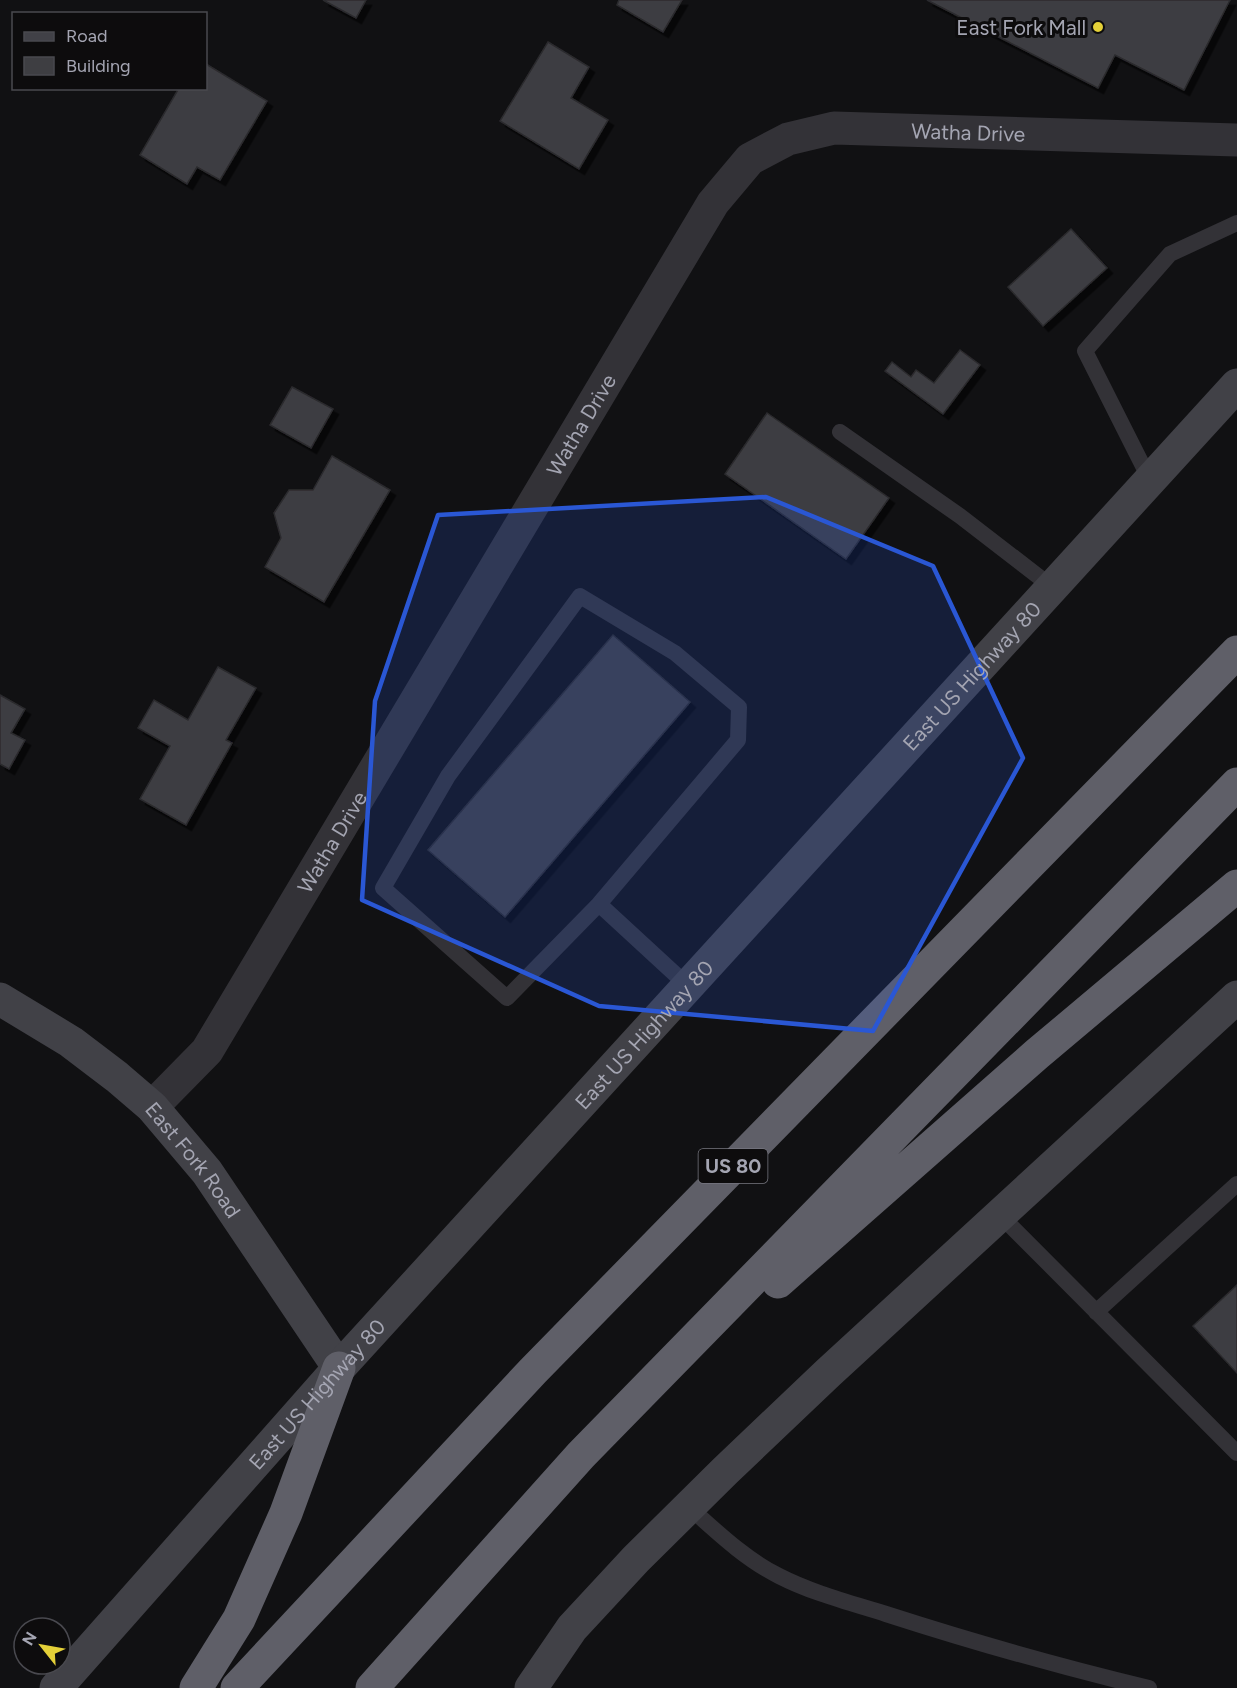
<svg xmlns="http://www.w3.org/2000/svg" width="1237" height="1688" font-family="Figtree,sans-serif">
  <style>
    .building { fill: #3e3e42; stroke: #2c2b2e; stroke-width: 1.5; filter: url(#shadow) }
    .lines { fill: none; stroke-linecap: round; stroke-linejoin: round }
    .lane { stroke: #333237; stroke-width: 16 }
    .street { stroke: #333237; stroke-width: 33 }
    .secondary { stroke: #414147; stroke-width: 33 }
    .highway { stroke: #5f5f68; stroke-width: 33 }
    .marked { fill: #2a57d4; fill-opacity: 0.2; stroke: #2a57d4; stroke-width: 4.5; stroke-linejoin: round }
    .poi-dot { fill: #e4d038; stroke: #0d0c0d; stroke-width: 2 }
    .labels { text-anchor: middle; dominant-baseline: central; stroke-width: 6; stroke-linejoin: round; paint-order: stroke }
    .shield { fill: #0d0c0d; stroke: #777780; stroke-width: 1.5 }
    .shield-label { font-size: 20px; font-weight: bold; fill: #a4a5b2 }
    .poi-label { font-size: 21px; fill: #a4a5b2; stroke: #0d0c0d; text-anchor: end }
    .street-label { font-size: 21px; fill: #a4a5b2; stroke: #0d0c0d }
  </style>
  <defs>
    <filter id="shadow"><feDropShadow dx="5.5" dy="5.5" stdDeviation="0" flood-color="#0009"/></filter>
  </defs>
  <rect width="100%" height="100%" fill="#111113"/>
  <path class="building" d="M323 0H366L356 18Z
    M619 0H682L663 32 617 5Z
    M927 0H1230L1184 90 1115 55 1098 88Z
    M548 42 589 67 571 98 608 120 579 169 500 121Z
    M206 64 267 101 220 180 197 167 187 184 140 155 179 88H206Z
    M1071 229 1107 268 1043 326 1008 287Z
    M960 350 980 365 943 414 885 371 892 362 911 377 916 370 934 383Z
    M292 387 333 409 311 448 270 425Z
    M767 413 889 498 846 559 725 474Z
    M332 456 390 490 324 602 265 567 281 538 274 513 289 490H313Z
    M613 635 690 702 505 917 428 850Z
    M218 667 256 688 226 740 232 743 186 825 140 799 170 746 138 728 154 700 188 720Z
    M0 695 25 709 11 733 25 740 9 769 0 764Z
    M1237 1285V1373L1193 1326Z"/>
  <g class="lines">
    <path class="lane" d="M840 432 960 516 1052 587
      M1150 480 1085 351 1170 254 1237 223
      M580 596 675 653 739 707 738 740 599 904 507 998 383 888 448 776Z
      M599 904 688 986
      M1000 1215 1237 1453
      M1096 1312 1237 1184
      M689 1507C717 1532 745 1559 779 1576 812 1593 851 1603 886 1614 973 1642 1061 1667 1149 1688"/>
    <path class="street" id="s1" d="M152 1107 207 1051 713 203 750 159 788 139 834 128 1237 140"/>
    <g class="secondary">
      <path id="s2" d="M0 999 71 1042 117 1077 152 1107 207 1172 339 1368"/>
      <path id="s3" d="M56 1688 339 1368 1237 385"/>
      <path d="M531 1688 572 1628 636 1559 725 1471 828 1373 1237 997"/>
    </g>
    <path class="highway" d="M778 1282 1037 1054 1237 886
      M196 1688 239 1619 286 1513 339 1368
      M237 1688 533 1371 1237 652
      M372 1688 581 1455 1237 784"/>
  </g>
  <path class="marked" d="M766 497 933 566 1023 758 873 1031 599 1006 362 900 375 701 438 515Z"/>
  <circle class="poi-dot" cx="1098" cy="27" r="6"/>
  <g class="labels">
    <rect class="shield" x="698.5" y="1149" width="69" height="34" rx="4.5"/>
    <g class="shield-label">
      <text x="733" y="1166">US 80</text>
    </g>
    <g class="poi-label">
      <text x="1086" y="27">East Fork Mall</text>
    </g>
    <g class="street-label">
      <text stroke="none"><textPath href="#s1" startOffset="1348">Watha Drive</textPath></text>
      <text stroke="none"><textPath href="#s1" startOffset="808">Watha Drive</textPath></text>
      <text stroke="none"><textPath href="#s3" startOffset="1365">East US Highway 80</textPath></text>
      <text stroke="none"><textPath href="#s1" startOffset="322">Watha Drive</textPath></text>
      <text stroke="none"><textPath href="#s3" startOffset="879">East US Highway 80</textPath></text>
      <text stroke="none"><textPath href="#s2" startOffset="254">East Fork Road</textPath></text>
      <text stroke="none"><textPath href="#s3" startOffset="393">East US Highway 80</textPath></text>
    </g>
  </g>
  <rect x="12" y="12" width="195" height="78" fill="#0d0c0d" stroke="#49494f" stroke-width="1.5"/>
  <rect x="24" y="32" width="30" height="9" fill="#414147" stroke="#49494f" stroke-width="1.5"/>
  <text x="66" y="42" font-size="18" fill="#a4a5b2">Road</text>
  <rect x="24" y="57" width="30" height="18" fill="#3e3e42" stroke="#49494f" stroke-width="1.5"/>
  <text x="66" y="72" font-size="18" fill="#a4a5b2">Building</text>
  <g transform="translate(42 1646) rotate(301)"><circle r="28" fill="#0d0c0d" stroke="#49494f" stroke-width="1.5"/>
  <path d="M0-4.5L10 22L0 15L-10 22Z" fill="#e4d038"/>
  <text y="-9" font-size="16" font-weight="bold" text-anchor="middle" fill="#a4a5b2">N</text>
  </g>
</svg>
